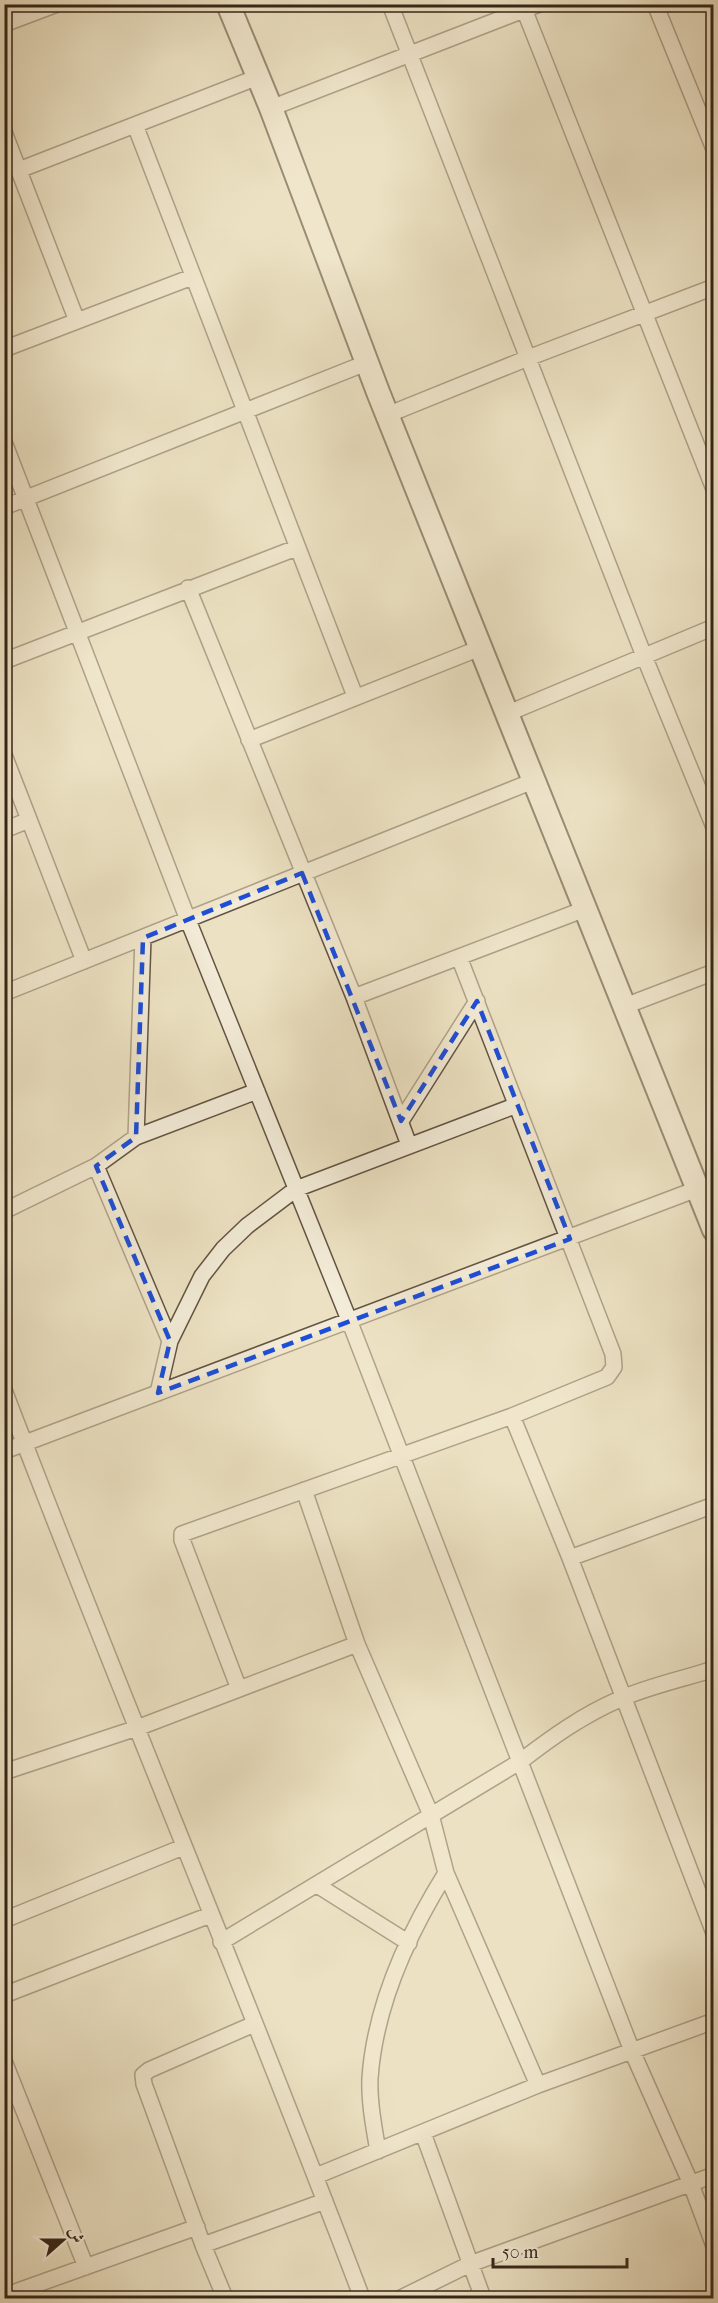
<svg xmlns="http://www.w3.org/2000/svg" width="718" height="2303" font-family="'IM FELL French Canon',Amiri,serif">
  <style>
    .lines { fill: none; stroke-linecap: round; stroke-linejoin: round }
    .street-casing { stroke: #645443; stroke-width: 18 }
    .secondary-casing { stroke: #362518; stroke-width: 26 }
    .street { stroke: #f3ecd8; stroke-width: 15 }
    .secondary { stroke: #f3ecd8; stroke-width: 22 }
    .marked { fill: none; stroke: #1d4ed8; stroke-width: 4.5; stroke-dasharray: 12 8; stroke-linejoin: round }
  </style>
  <rect width="100%" height="100%" fill="#ece2c3"/>
  <filter id="stains"><feTurbulence type="fractalNoise" baseFrequency=".00333" numOctaves="4"/><feColorMatrix values="0 0 0 0 .2 0 0 0 0 .09 0 0 0 0 .02 0 0 0 .5 -.17"/></filter>
  <radialGradient id="worn" r=".72"><stop offset=".6" stop-color="#630" stop-opacity="0"/><stop offset="1" stop-color="#630" stop-opacity=".3"/></radialGradient>
  <g class="lines">
    <g class="street-casing">
      <path id="street" d="M390 4 644 656 714 827
        M522 4 714 489
        M655 4 714 149
        M4 24 57 4
        M271 108 539 4
        M135 125 355 696
        M4 132 77 321
        M19 170 258 77
        M4 349 192 277
        M387 415 528 358 714 287
        M4 442 188 920 349 1320 632 2051 691 2184 714 2246
        M4 507 366 363
        M188 588 354 997 409 1145
        M4 661 296 548
        M506 714 714 627
        M249 740 480 648
        M4 755 84 961
        M4 830 29 820
        M4 993 533 781
        M354 997 585 909
        M625 1006 714 972
        M401 1121 477 1001
        M136 1137 143 938
        M96 1166 170 1341 158 1393
        M4 1211 96 1166 136 1137 257 1091
        M170 1341 202 1276 223 1249 247 1226 296 1189 517 1105
        M4 1390C120 1694 247 1994 362 2298
        M512 1416 570 1558 714 1933
        M4 1451 697 1189
        M304 1490 357 1644 431 1815 446 1873 538 2085
        M570 1558 714 1505
        M239 1689 182 1540V1534L512 1416 607 1377 614 1367 613 1354 459 957
        M4 1772 137 1728 357 1644
        M317 1885 409 1943
        M4 1920 183 1847
        M221 1942 521 1761C552 1737 583 1715 620 1699 649 1686 683 1679 714 1669
        M4 1995 210 1915
        M4 2061 86 2267
        M423 2133 483 2298
        M378 2151C374 2128 369 2102 370 2078 375 2006 408 1934 446 1873
        M316 2176 538 2085 714 2021
        M203 2245 325 2201
        M4 2296 197 2227
        M225 2298 203 2245 144 2084 143 2075 149 2070 254 2024
        M401 2298 470 2264 714 2175"/>
    </g>
    <g class="secondary-casing">
      <path id="secondary" d="M228 4 271 108 378 392 714 1230"/>
    </g>
    <use href="#street" class="street"/>
    <use href="#secondary" class="secondary"/>
  </g>
  <path d="M0 0H718V2303H0ZM302 873 401 1121 477 1001 570 1239 158 1393 170 1341 96 1166 136 1137 143 938Z" fill="#ece2c3" fill-opacity=".55" fill-rule="evenodd"/>
  <path class="marked" d="M302 873 401 1121 477 1001 570 1239 158 1393 170 1341 96 1166 136 1137 143 938Z"/>
  <rect width="718" height="2303" fill="none" stroke="#ece2c3" stroke-width="24"/>
  <rect x="6" y="6" width="706" height="2291" fill="none" stroke="#362518" stroke-width="3"/>
  <rect x="12" y="12" width="694" height="2279" fill="none" stroke="#362518" stroke-width="1.5"/>
  <g transform="translate(63 2240) rotate(69)" stroke="#f3ecd8" stroke-width="4.5" paint-order="stroke">
  <path d="M0-4.5L10 22L0 15L-10 22Z" fill="#362518"/>
  <text y="-9" font-size="16" font-weight="bold" text-anchor="middle" fill="#362518">ش</text>
  </g>
  <path d="M493 2258v9h134v-9" fill="none" stroke="#362518" stroke-width="3"/>
  <text x="502" y="2258" font-size="18" fill="#362518" stroke="#f3ecd8" stroke-width="4.5" paint-order="stroke">50 m</text>
  <rect width="100%" height="100%" filter="url(#stains)"/>
  <rect width="100%" height="100%" fill="url(#worn)"/>
</svg>
